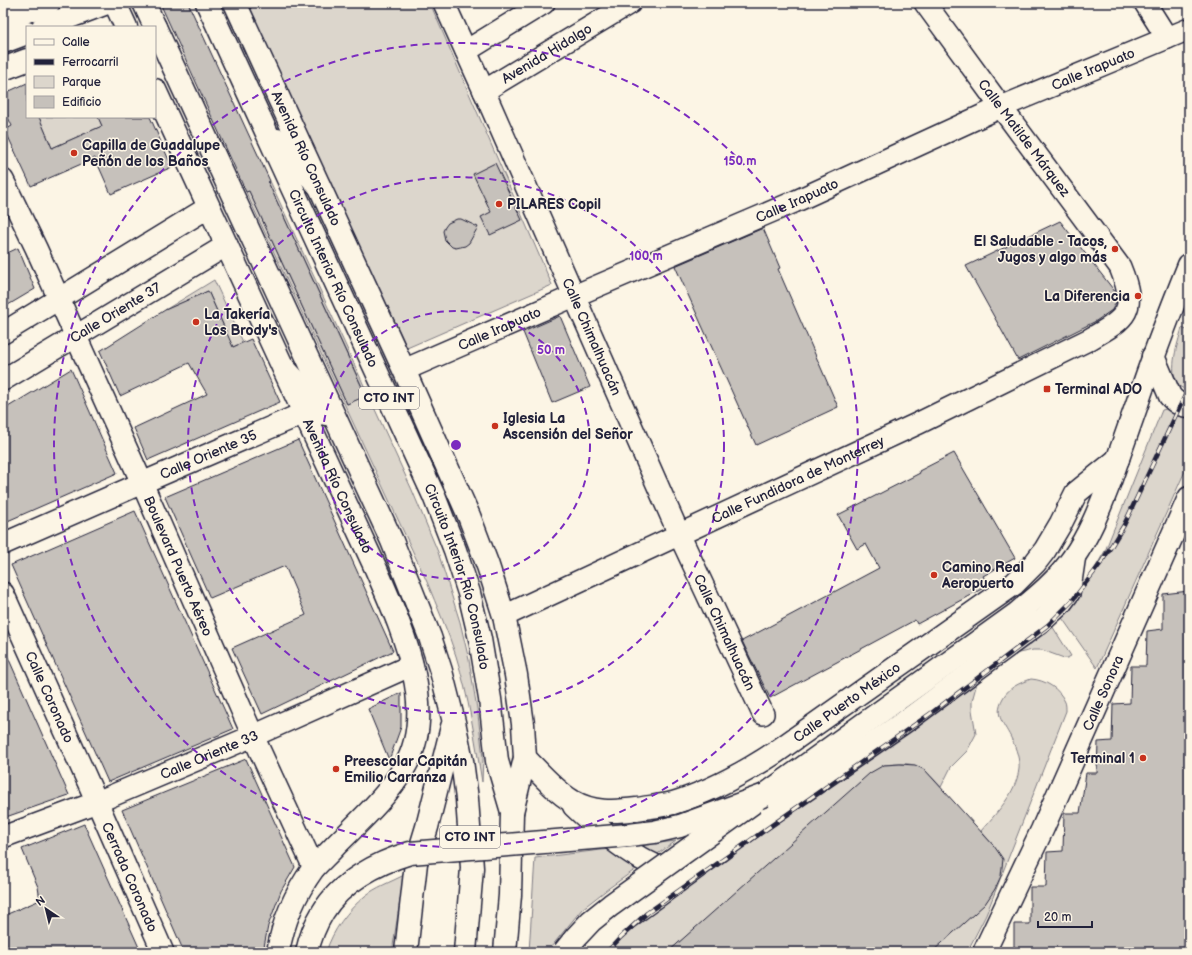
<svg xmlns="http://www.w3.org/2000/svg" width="1192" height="955" font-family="'Balsamiq Sans',sans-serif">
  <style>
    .green { fill: #dcd6cc; stroke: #7f7c84 }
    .building { fill: #c6c1bb; stroke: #22223b }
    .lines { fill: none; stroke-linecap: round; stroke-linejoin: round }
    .street-casing { stroke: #22223b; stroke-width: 24 }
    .secondary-casing { stroke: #22223b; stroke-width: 25 }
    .highway-casing { stroke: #22223b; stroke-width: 25 }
    .street { stroke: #fcf5e5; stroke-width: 21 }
    .secondary { stroke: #fcf5e5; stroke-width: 22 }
    .highway { stroke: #fcf5e5; stroke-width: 22 }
    .rail-casing { stroke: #22223b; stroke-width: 4.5 }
    .rail { stroke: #fcf5e5; stroke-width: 3; stroke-dasharray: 9; stroke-linecap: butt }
    .secondary-bridge-casing { stroke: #22223b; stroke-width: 25; stroke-linecap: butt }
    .highway-bridge-casing { stroke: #22223b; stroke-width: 25; stroke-linecap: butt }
    .secondary-bridge { stroke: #fcf5e5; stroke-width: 22 }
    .highway-bridge { stroke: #fcf5e5; stroke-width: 22 }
    .ring { fill: none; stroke: #7b2cbf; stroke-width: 2; stroke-dasharray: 7 5 }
    .poi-dot { fill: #c8321e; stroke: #fcf5e5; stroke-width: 1.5 }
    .labels { text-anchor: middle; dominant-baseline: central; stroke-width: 3; stroke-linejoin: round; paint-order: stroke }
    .shield { fill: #fcf5e5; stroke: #63616e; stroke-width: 1 }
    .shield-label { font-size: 13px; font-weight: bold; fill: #22223b }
    .street-label { font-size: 14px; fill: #22223b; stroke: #fcf5e5 }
    .poi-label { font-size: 14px; font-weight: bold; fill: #22223b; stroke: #fcf5e5; text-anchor: start }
    .centre { fill: #7b2cbf; stroke: #fcf5e5; stroke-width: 2 }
    .ring-label { font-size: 12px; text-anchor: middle; font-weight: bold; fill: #7b2cbf; stroke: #fcf5e5; stroke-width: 3; stroke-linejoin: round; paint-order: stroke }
  </style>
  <rect width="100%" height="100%" fill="#fcf5e5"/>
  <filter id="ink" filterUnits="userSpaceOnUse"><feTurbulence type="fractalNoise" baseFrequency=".025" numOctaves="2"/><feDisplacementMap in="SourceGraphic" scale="8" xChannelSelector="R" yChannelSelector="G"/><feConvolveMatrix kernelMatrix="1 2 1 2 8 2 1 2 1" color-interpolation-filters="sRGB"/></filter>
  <g filter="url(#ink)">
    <path class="green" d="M247 3H430L552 285 407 348Z
      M39 117H98L102 126 52 148Z
      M270 181 412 490 438 552 460 622 469 660 478 715 483 758 482 782C475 740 469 697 456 656 448 631 437 607 427 582L246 192 249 191 347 404 366 395 268 182Z
      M214 280 243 342 233 347 234 350 196 375 184 353 227 333 208 291 165 310Z
      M1182 328 1189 331V390H1186L1177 385C1169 367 1177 346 1182 328Z
      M1166 409 1189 415V462L1097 668 1058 612 1066 605 1088 580 1105 551 1162 410Z
      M1049 621 1071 656 1067 658H1064L1042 650H1033L1014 654Z
      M978 679 972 701V710L976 734 967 751 951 767 941 787C919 763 916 762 884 765L668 952H604L648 909Z
      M1031 679C1045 680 1059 688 1065 702 1066 704 1066 708 1066 711L986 915 967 952H932L994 846 981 831C996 813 1016 794 1019 769 1020 760 1016 748 1012 740 1005 724 993 716 1003 698 1009 687 1020 683 1031 679Z
      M676 841 609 888 582 909 547 952H529L535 858Z
      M404 875 392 952H326C333 930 347 911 365 896 376 887 391 882 404 875Z"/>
    <path class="building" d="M160 3H188L270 181 268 182 366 396 347 404 249 191 246 192Z
      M27 83V117H39L52 148 102 126 98 117H150L172 167 111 194 95 158 31 186 5 130 12 126 3 107V94Z
      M495 163 522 220 490 235 481 217 491 212 473 174Z
      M457 219H461L478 227 469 243 465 246 456 248 452 247 445 240 443 231 445 227 448 223Z
      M1060 221 1116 293V302L1112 310 1096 321 1018 360 966 266Z
      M763 228 780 268 778 269 838 407 756 445 675 266Z
      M18 248 35 289 3 308V255Z
      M208 291 233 347 251 339 280 402 148 460 134 428 207 394 189 363 120 396 100 351 165 310Z
      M560 316 590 387 552 403 523 332Z
      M71 369 117 473 3 523V410Z
      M298 440 393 651 262 714 232 648 306 615 285 566 210 598 165 497Z
      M954 453 1015 558 983 576 989 585 917 624 915 620 770 698 742 641 879 568 866 544 857 549 838 515 920 473 919 471Z
      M135 511 233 729 108 782 11 565Z
      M1189 591V952H1014V924H1030V887H1046L1047 852 1063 851 1064 813H1080L1086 773H1097L1098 742 1112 741 1113 704 1130 703 1131 666H1146L1147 631 1163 629V594Z
      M3 646 69 795 3 818Z
      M401 693V727L389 760 368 709Z
      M246 759 295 867 281 891 268 926 263 952H184L122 810Z
      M900 764 915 765 925 770 994 846 1003 859 1001 876 995 889 985 904 932 952H668L870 773 884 765Z
      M84 824 141 952H3V916L40 900 38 887 22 849Z"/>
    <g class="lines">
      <g class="street-casing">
        <g id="street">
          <path id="s1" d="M444 3 484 91 679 534 763 714"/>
          <path d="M1145 3 1167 38"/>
          <path d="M466 51 544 3"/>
          <path id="s2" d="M484 91 630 3"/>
          <path id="s3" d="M3 180 36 248 142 483 253 736 314 868"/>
          <path d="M3 333 209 207"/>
          <path id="s4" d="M404 370 574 296 794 202 1001 107 1189 29"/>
          <path id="s5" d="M3 380 227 245"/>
          <path id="s6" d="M3 544 142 483 304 413"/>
          <path id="s7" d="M3 593 97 802 163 952"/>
          <path id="s8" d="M504 616 919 423 1090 339C1127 318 1138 311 1120 267L1001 107 925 3"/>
          <path id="s9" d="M3 837 97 802 253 736 412 665"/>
        </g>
      </g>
      <g class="secondary-casing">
        <g id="secondary">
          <path d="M115 3 126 27"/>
          <path id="s10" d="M235 3 404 370 469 516 488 566 504 616 516 675 523 724 525 758 512 812"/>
          <path d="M3 20 49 3"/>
          <path d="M43 27 107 3"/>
          <path d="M3 42 27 33"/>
          <path d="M3 69 27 60"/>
          <path id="s11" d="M155 90 376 569C400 625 440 709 404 768 386 798 360 821 336 845 329 853 320 861 313 869 295 894 283 922 278 952"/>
          <path d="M1153 356 1170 396C1175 402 1181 406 1189 406"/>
          <path id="s12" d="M525 758C538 771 556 792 572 801 592 813 614 812 637 809 648 807 661 806 673 803 710 792 744 773 776 752L1014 584 1035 563 1045 550 1061 523 1076 493 1118 459"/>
          <path d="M765 795 1015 615C1037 597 1057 581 1073 558 1089 535 1099 510 1109 484 1118 459 1127 433 1136 407 1152 359 1170 312 1189 265"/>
          <path d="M574 806C594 825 616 844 640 858 652 865 665 870 677 875"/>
          <path d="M592 952 609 933 627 918 656 897 753 826 910 718 1044 619 1060 604 1069 592 1074 558"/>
          <path id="s13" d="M984 952 1042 830 1189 498"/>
        </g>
      </g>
      <g class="highway-casing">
        <g id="highway">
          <path d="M144 3 155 27"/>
          <path id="s14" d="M207 3 434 496 455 550 469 593 480 639 490 699 497 761 512 812 510 895 505 952"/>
          <path d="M155 27 392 541 430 637 441 671 454 722 462 761 467 799 472 868 465 952"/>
          <path d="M277 140 319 186"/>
          <path d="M284 368 326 414"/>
          <path d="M406 952 416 863 427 827 452 727"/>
        </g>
      </g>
      <use href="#street" class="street"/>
      <use href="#secondary" class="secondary"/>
      <use href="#highway" class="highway"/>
      <g class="rail-casing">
        <path id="rail" d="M607 952 621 937 647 913 934 711 1048 625 1072 601 1101 563 1124 525 1189 387"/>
      </g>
      <use href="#rail" class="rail"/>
      <g class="secondary-bridge-casing">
        <path id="secondary-bridge" d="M564 952 576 937 591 921 611 905 754 802"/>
      </g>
      <g class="highway-bridge-casing">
        <path id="highway-bridge" d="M307 952C310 938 315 925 323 912 341 882 377 863 410 853L629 835 654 832 680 826 765 795"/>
      </g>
      <use href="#secondary-bridge" class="secondary-bridge"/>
      <use href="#highway-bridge" class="highway-bridge"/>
    </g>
  </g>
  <g class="ring">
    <circle cx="456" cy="445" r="134"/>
    <circle cx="456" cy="445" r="268"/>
    <circle cx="456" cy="445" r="402"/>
  </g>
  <g class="poi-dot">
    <circle cx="74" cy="153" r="4"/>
    <circle cx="499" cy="204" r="4"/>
    <circle cx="1115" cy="249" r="4"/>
    <circle cx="1138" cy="296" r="4"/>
    <circle cx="196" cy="322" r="4"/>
    <rect x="1043" y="385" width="8" height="8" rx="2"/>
    <circle cx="495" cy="426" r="4"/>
    <circle cx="934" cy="575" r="4"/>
    <circle cx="1143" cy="758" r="4"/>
    <circle cx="336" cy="769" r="4"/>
  </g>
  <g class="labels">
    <g class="shield">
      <rect x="359" y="387" width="60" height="22" rx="3"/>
      <rect x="440" y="826" width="60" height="22" rx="3"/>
    </g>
    <g class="shield-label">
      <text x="389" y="398">CTO INT</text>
      <text x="470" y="837">CTO INT</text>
    </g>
    <g class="street-label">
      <text stroke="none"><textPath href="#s2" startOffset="73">Avenida Hidalgo</textPath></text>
      <text stroke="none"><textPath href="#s4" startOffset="752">Calle Irapuato</textPath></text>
      <text transform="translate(1024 138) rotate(53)">Calle Matilde Márquez</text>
      <text stroke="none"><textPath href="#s10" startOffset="171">Avenida Río Consulado</textPath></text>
      <text stroke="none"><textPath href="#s4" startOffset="428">Calle Irapuato</textPath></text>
      <text stroke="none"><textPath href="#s14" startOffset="303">Circuito Interior Río Consulado</textPath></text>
      <text stroke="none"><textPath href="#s5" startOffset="131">Calle Oriente 37</textPath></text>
      <text stroke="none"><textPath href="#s4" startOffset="104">Calle Irapuato</textPath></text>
      <text stroke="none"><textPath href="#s1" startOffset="365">Calle Chimalhuacán</textPath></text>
      <text stroke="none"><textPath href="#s6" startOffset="224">Calle Oriente 35</textPath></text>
      <text stroke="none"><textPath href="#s8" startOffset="324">Calle Fundidora de Monterrey</textPath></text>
      <text stroke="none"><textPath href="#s11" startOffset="436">Avenida Río Consulado</textPath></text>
      <text stroke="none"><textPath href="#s3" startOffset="424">Boulevard Puerto Aéreo</textPath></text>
      <text stroke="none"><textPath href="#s14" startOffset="627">Circuito Interior Río Consulado</textPath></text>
      <text stroke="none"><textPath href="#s1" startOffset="689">Calle Chimalhuacán</textPath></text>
      <text stroke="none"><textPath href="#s13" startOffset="285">Calle Sonora</textPath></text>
      <text stroke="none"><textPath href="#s7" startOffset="114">Calle Coronado</textPath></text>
      <text stroke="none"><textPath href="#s12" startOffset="369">Calle Puerto México</textPath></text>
      <text stroke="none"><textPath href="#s9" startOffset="222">Calle Oriente 33</textPath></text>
      <text stroke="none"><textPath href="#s7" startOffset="311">Cerrada Coronado</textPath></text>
    </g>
    <g class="poi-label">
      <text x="82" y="145">Capilla de Guadalupe<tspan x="82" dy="16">Peñón de los Baños</tspan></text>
      <text x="507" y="204">PILARES Copil</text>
      <text x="1107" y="241" text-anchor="end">El Saludable - Tacos,<tspan x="1107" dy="16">Jugos y algo más</tspan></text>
      <text x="1130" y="296" text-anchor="end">La Diferencia</text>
      <text x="204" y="314">La Takería<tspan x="204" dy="16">Los Brody's</tspan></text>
      <text x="1055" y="389">Terminal ADO</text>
      <text x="503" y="418">Iglesia La<tspan x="503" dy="16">Ascensión del Señor</tspan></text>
      <text x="942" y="567">Camino Real<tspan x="942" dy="16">Aeropuerto</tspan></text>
      <text x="1135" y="758" text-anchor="end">Terminal 1</text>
      <text x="344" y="761">Preescolar Capitán<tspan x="344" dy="16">Emilio Carranza</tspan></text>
    </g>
  </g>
  <circle cx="456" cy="445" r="6" class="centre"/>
  <g class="ring-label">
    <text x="740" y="165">150 m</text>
    <text x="646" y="260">100 m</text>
    <text x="551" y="354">50 m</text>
  </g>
  <rect width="1192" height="955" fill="none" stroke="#fcf5e5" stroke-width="16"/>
  <rect x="8" y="8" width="1176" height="939" fill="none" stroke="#22223b" stroke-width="1.5" filter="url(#ink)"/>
  <rect x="26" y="26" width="130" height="92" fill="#fcf5e5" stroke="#a5a1a1"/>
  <rect x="34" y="39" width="20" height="6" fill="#fcf5e5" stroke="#a5a1a1"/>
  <text x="62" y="46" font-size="12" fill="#22223b">Calle</text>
  <rect x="34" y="59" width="20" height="6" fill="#22223b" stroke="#a5a1a1"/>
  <text x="62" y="66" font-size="12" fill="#22223b">Ferrocarril</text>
  <rect x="34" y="76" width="20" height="12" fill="#dcd6cc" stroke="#a5a1a1"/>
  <text x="62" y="86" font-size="12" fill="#22223b">Parque</text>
  <rect x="34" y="96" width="20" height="12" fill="#c6c1bb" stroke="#a5a1a1"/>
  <text x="62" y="106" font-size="12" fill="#22223b">Edificio</text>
  <g transform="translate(46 909) rotate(325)" stroke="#fcf5e5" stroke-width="3" paint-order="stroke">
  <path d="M0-3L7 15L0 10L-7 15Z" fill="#22223b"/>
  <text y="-6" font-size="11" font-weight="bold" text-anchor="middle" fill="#22223b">N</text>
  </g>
  <path d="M1038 921v6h54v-6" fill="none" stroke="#22223b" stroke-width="2"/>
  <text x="1044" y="921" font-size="12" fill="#22223b" stroke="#fcf5e5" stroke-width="3" paint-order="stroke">20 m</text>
</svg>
